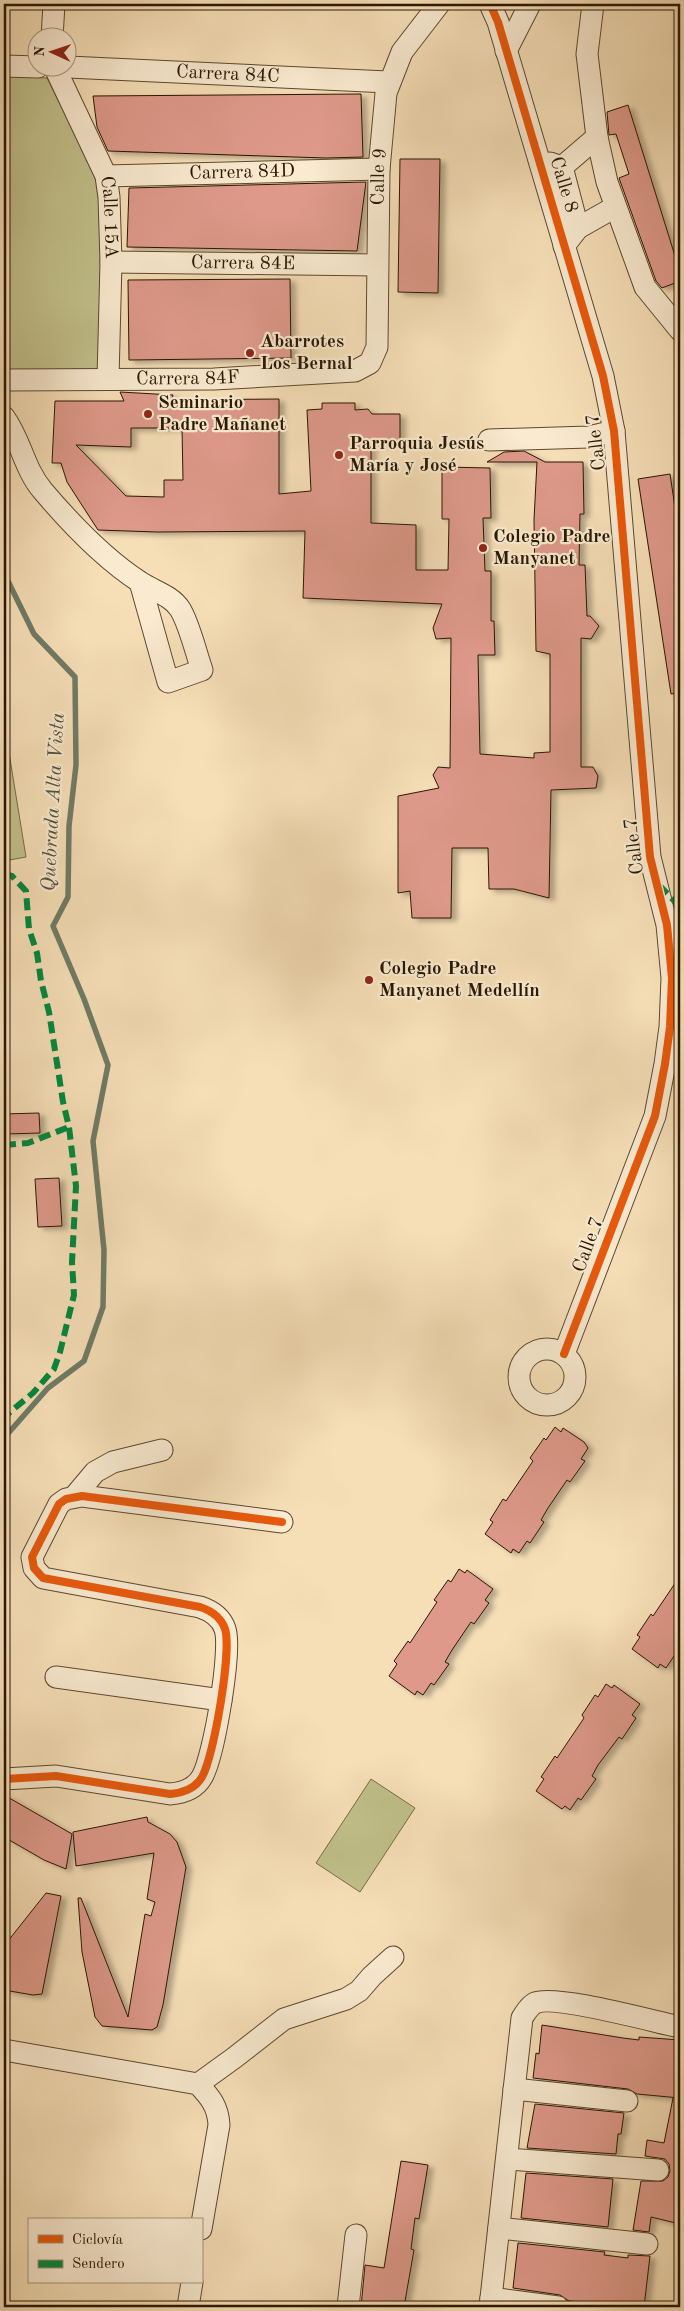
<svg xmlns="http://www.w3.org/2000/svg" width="684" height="2311" font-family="'Old Standard TT',serif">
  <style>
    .green { fill: #c1c08b; stroke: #766c46 }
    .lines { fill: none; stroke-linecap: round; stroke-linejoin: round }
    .stream { stroke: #6f7b67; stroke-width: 5.5 }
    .building { fill: #de998a; stroke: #2a1701; fill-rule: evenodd; filter: url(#shadow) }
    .minor-casing { stroke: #5d492e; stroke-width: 23 }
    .minor { stroke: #f9ead0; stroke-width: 21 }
    .quiet { stroke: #00873e; stroke-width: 6; stroke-dasharray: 12 6; stroke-linecap: butt }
    .cycleway-casing { stroke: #f9ead0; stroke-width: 11 }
    .cycleway { stroke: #e8590c; stroke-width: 8 }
    .poi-dot { fill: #8f2418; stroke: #f9ead0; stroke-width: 2 }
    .labels { text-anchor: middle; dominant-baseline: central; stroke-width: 4.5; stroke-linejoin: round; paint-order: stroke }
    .street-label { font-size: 19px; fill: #2a1701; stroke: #f9ead0 }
    .poi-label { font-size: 19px; font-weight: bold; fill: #2a1701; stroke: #f9ead0; text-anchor: start }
    .water-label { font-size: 20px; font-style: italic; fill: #52513c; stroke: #f9ead0 }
  </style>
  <defs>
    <filter id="shadow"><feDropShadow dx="5.5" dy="3" stdDeviation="2.5" flood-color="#0004"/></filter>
  </defs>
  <rect width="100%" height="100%" fill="#f6dfb7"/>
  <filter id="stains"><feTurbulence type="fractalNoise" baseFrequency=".004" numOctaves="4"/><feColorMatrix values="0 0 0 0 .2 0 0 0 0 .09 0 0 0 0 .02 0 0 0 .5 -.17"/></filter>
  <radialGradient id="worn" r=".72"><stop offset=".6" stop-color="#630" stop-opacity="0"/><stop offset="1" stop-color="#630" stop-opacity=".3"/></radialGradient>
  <path class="green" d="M4 76 47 78 97 178 103 263 100 370H4Z
    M4 722 26 857 4 861Z
    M371 1779 415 1808 360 1892 316 1863Z"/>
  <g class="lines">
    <path class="stream" d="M4 557 6 577 34 634 75 677 76 765 69 826 68 897 53 926 84 999 108 1065 93 1141 104 1250 103 1307 84 1361 48 1388 4 1438"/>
  </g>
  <path class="building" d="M361 94 363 157 326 158 108 151 97 127 93 96Z
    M628 105 680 272V281L662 288 656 281 619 178 629 174 616 134 609 135 607 112Z
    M400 159H440L438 293 398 292Z
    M366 182 357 251 127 247 129 188Z
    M290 279 291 358 129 360 128 280Z
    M120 392 173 395 172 400 279 399V494L311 491 307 410 322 409V403H355V410L368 409 372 414H400V442L371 443V523L416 525V570H448L449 519H442V467L490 468 491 518H483L485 571H491V621H494L495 655H478L480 754 534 758V753L550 752V654L536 651 534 520 537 462H487L504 452 524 451 545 462H583L584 514H580L579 565H585L587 616H590L599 626 591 639 581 638V767H593L598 776 596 788 551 790 549 898 514 889H489L488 848H452L451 918H412L410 891 398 893V796L439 788 433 775 438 767 450 768 451 638 436 639 433 628 442 604 303 598 305 531 157 532 98 530 67 482 61 463H52L55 401H124ZM131 428H182L183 480H164V497L126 496 76 445 131 447Z
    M670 474 680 541V693L671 694 638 479Z
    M39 1113 40 1133 4 1134V1114Z
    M59 1178 62 1226 38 1227 35 1179Z
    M555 1427 561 1432 563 1428 584 1442 588 1448 581 1459 585 1461 570 1482 567 1480 548 1508 541 1520 544 1522 530 1543 527 1541 519 1553 513 1549 511 1553 485 1534 493 1522 490 1520 503 1499 506 1501 533 1461 530 1458 544 1438 546 1440Z
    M459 1569 465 1573 467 1570 493 1589 485 1600 489 1603 474 1624 471 1622 452 1650 445 1662 449 1664 434 1685 431 1683 423 1695 417 1691 415 1695 389 1676 397 1664 394 1661 408 1641 410 1643 437 1602 434 1600 448 1580 451 1582Z
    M680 1576V1660L674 1656 666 1668 660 1664 658 1668 632 1649 640 1637 637 1635 651 1614 653 1616Z
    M606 1684 612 1688 614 1685 640 1704 632 1715 636 1718 622 1739 619 1737 598 1765 592 1776 596 1779 581 1800 578 1798 570 1810 565 1806 562 1809 536 1791 544 1779 541 1777 555 1756 557 1758 584 1718 582 1715 595 1695 598 1697Z
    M4 1795 72 1834 66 1869 44 1860 4 1837Z
    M147 1817 148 1822 170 1834 177 1842 186 1867 163 2005 157 2027 152 2030 102 2026 95 2017 82 1952 78 1898H81L128 2017 145 1914 151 1916 155 1902 147 1899 154 1853 76 1866 73 1832Z
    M46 1893 61 1896 42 1994 33 1995 4 1990V1946Z
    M542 2025 623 2038 639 2040V2037L680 2040V2098L637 2094 628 2089 533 2078 536 2053 539 2054Z
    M673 2098H680V2224L651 2217 649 2232 633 2230 641 2181H663L668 2177 670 2171 669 2164 665 2159 645 2156 647 2140 664 2143Z
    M535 2104 624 2113 621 2134H618L616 2154 527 2148Z
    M401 2161 428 2165 419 2219 415 2218 411 2249 414 2250 404 2307H361L365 2265 384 2268Z
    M526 2173 613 2179 608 2227 521 2218Z
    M518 2243 605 2252 604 2255 628 2258V2255L650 2256 644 2307 569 2301 560 2295 513 2288Z"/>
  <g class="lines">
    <g class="minor-casing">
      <g id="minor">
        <path d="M490 4 498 22 603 376 614 431 650 857 667 925 672 978 670 1027 665 1064 655 1116 564 1354"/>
        <path d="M52 38 54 4"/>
        <path d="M506 51 530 4"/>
        <path d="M4 66 38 67"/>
        <path id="s1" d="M68 67 388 82"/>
        <path id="s2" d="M55 68 106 176 109 197 111 262 108 379"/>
        <path d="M597 137 607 182 645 287 680 330"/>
        <path d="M550 163 562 167 578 228 564 246"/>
        <path d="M562 167 597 137 587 54 593 4"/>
        <path id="s3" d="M106 176 379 169"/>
        <path d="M578 228 615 207"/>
        <path id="s4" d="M111 262 377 265"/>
        <path id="s5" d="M4 380 214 379 355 371 370 363 377 347 379 169 386 93 402 52 439 4"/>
        <path d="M4 417C21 440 24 469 43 491 71 524 103 558 140 582 153 591 171 595 180 609 189 623 196 653 202 670L168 682 140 582"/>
        <path d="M489 440 589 437 614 431"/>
        <circle cx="547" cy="1377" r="28"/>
        <path d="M74 1497 95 1472 113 1462 162 1450"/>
        <path d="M56 1677 221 1700"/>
        <path d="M4 1779 56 1776 170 1794C183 1793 195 1789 202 1777 214 1756 232 1650 225 1629 221 1617 212 1611 200 1607L43 1578 34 1568 32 1557 59 1504 66 1499 82 1496 282 1522"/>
        <path d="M4 2050 198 2084C210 2097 218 2106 219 2125L201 2229"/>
        <path d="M198 2084 234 2058 284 2019 346 1999 359 1991 372 1976 393 1957"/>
        <path d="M514 2089 627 2101"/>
        <path d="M507 2159 658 2170"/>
        <path d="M499 2228 647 2244"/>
        <path d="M491 2298 558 2307"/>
        <path d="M188 2307 192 2282"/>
        <path d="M348 2307 356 2235"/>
        <path d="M490 2307 522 2018C526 2012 529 2006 535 2003 554 1994 655 2022 680 2027"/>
      </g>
    </g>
    <use href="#minor" class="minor"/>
    <path class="quiet" d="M4 874 12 876 26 891 29 929 37 953 41 981 49 1012 63 1102 69 1127 76 1186 72 1262 74 1295 60 1352 54 1369 33 1393 4 1417
      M659 885 680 907
      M4 1145 28 1143 69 1127"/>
    <g class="cycleway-casing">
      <path id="cycleway" d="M490 4 498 22 603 376 614 431 650 857 667 925 672 978 670 1027 665 1064 655 1116 564 1354
        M4 1779 56 1776 170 1794C183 1793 195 1789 202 1777 214 1756 232 1650 225 1629 221 1617 212 1611 200 1607L43 1578 34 1568 32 1557 59 1504 66 1499 82 1496 282 1522"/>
    </g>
    <use href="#cycleway" class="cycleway"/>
  </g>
  <g class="poi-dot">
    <circle cx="250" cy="353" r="5"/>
    <circle cx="148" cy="414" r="5"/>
    <circle cx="339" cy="455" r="5"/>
    <circle cx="483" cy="548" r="5"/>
    <circle cx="369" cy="980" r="5"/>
  </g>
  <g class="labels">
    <g class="street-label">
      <text stroke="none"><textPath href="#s1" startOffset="160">Carrera 84C</textPath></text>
      <text stroke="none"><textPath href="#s3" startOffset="136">Carrera 84D</textPath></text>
      <text stroke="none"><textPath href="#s5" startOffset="556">Calle 9</textPath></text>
      <text transform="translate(563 185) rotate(73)">Calle 8</text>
      <text stroke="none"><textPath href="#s2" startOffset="161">Calle 15A</textPath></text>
      <text stroke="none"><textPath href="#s4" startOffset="132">Carrera 84E</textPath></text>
      <text stroke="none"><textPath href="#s5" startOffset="184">Carrera 84F</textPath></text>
      <text transform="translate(597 442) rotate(-97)">Calle 7</text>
      <text transform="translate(635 846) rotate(-97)">Calle 7</text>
      <text transform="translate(589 1245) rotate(-70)">Calle 7</text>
    </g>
    <g class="poi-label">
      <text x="260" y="342">Abarrotes<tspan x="260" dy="22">Los Bernal</tspan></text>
      <text x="158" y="403">Seminario<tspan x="158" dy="22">Padre Mañanet</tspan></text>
      <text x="349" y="444">Parroquia Jesús<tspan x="349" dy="22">María y José</tspan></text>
      <text x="493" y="537">Colegio Padre<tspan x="493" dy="22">Manyanet</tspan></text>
      <text x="379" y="969">Colegio Padre<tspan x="379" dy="22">Manyanet Medellín</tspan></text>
    </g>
    <g class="water-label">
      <text transform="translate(54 802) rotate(-87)">Quebrada Alta Vista</text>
    </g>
  </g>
  <rect width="684" height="2311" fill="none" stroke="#f6dfb7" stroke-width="20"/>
  <rect x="5" y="5" width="674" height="2301" fill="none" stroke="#2a1701" stroke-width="2.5"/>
  <rect x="10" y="10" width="664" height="2291" fill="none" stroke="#2a1701"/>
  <rect x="28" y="2218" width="175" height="65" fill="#f9ead0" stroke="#a6967d"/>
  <rect x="38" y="2235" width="25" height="8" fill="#e8590c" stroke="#a6967d"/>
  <text x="72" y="2244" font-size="15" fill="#2a1701">Ciclovía</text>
  <rect x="38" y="2260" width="25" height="8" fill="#00873e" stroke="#a6967d"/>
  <text x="72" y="2268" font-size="15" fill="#2a1701">Sendero</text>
  <g transform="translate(52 52) rotate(273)"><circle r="24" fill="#f9ead0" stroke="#a6967d"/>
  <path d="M0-4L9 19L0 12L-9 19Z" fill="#8f2418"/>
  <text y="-8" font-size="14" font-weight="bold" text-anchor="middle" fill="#2a1701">N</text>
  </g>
  <rect width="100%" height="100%" filter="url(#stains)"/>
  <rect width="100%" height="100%" fill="url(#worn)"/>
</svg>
